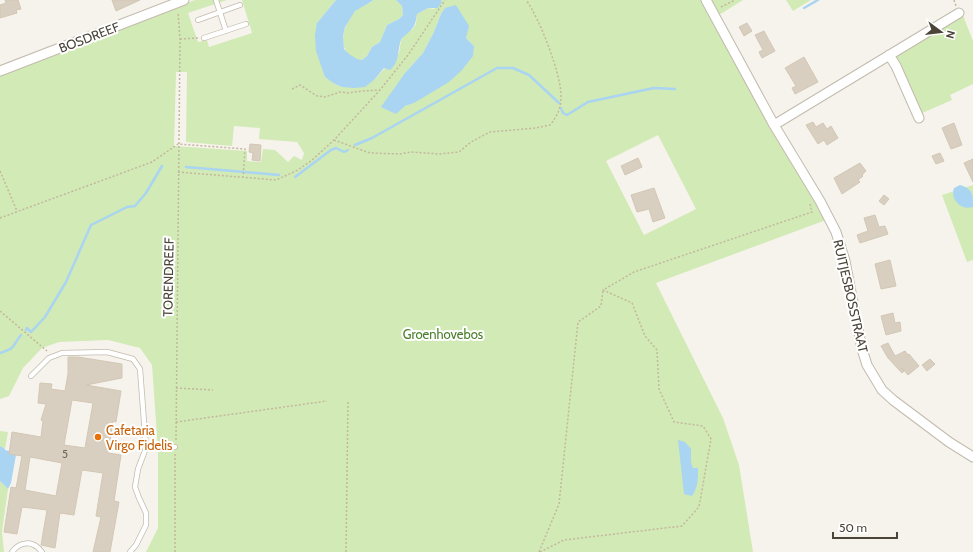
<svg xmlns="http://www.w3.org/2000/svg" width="973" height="552" font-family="Cabin,sans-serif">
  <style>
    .green { fill: #d2eab5; fill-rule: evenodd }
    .water { fill: #a9d4f2 }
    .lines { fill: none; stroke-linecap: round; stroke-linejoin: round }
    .stream { stroke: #a9d4f2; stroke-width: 2.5 }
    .building { fill: #d8cfc1; stroke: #d3c7b4; fill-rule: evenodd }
    .service-casing { stroke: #c2bbae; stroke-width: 6 }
    .minor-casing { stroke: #c2bbae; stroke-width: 11 }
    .path { stroke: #c4b79f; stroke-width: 1.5; stroke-dasharray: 2 2; stroke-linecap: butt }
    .service { stroke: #fff; stroke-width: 4.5 }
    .minor { stroke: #fff; stroke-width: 9 }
    .food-dot { fill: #e8710a; stroke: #fff; stroke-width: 1.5 }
    .labels { text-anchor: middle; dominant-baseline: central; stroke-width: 4; stroke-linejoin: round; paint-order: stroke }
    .number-label { font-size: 11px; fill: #6e675b }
    .street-label { font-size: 13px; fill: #4b4439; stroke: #fff }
    .park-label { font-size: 13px; fill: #4a7f2a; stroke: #fff }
    .food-label { font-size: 13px; fill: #c56008; stroke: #fff; text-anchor: start }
  </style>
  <rect width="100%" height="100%" fill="#f6f3ec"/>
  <path class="green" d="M195 0H227L188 13 198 42 207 40 209 47 252 33 242 0H336L317 23 325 77 333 83 342 87 374 80 399 53 401 41 404 35 412 30 416 24 417 14 428 8 434 9 442 2 441 0H743L719 15 826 220 656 283 723 418 739 465 753 552H146L158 528V450L152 365 140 348 108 340 59 342 42 348 23 368 9 396 0 399V75ZM456 5 463 17 466 38 474 46 414 103 405 106V73L423 53 434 32 441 14ZM176 72H187L186 142 232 146 234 126 260 128 259 139 297 142 304 153 302 160 294 156 288 162 275 150 263 149 261 162 247 161V151L174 146ZM658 135 696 209 644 235 606 161Z
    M374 0H396L402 6 403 15 399 19 387 25 380 42 372 47 367 56 362 60C335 58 341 25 355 11 360 6 369 4 374 0Z
    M786 0H811L793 11Z
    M962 13 973 41V84L950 95 952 100 920 114 893 55Z
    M973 185V260L967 262 942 195Z
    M0 431 8 432 5 449 0 446Z
    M0 481 8 489 2 532 4 552H0Z"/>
  <path class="water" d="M336 0H374L355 11 345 27 343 36 344 49 349 54 357 59 362 60 367 56 372 47 380 42 387 25 399 19 403 15 402 6 396 0H441L442 2 438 8H428L417 14C416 19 416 24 412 29 409 33 404 35 401 40 397 51 400 62 390 70L384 68 374 80 365 87 354 88 342 87 333 83 325 77 316 51 315 35 317 23Z
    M456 5 469 26 466 38 474 46 473 56 462 70 449 82 414 103 405 106 396 114 381 107 405 73 423 53 434 32 441 14 445 8Z
    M960 185C973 189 973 195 973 207 961 211 950 199 954 188Z
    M678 440 685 442 691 449V462L693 468H698C698 480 698 487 692 496L684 494Z
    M0 446 5 449V450L9 451V454L16 455 11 483 8 489 0 481Z"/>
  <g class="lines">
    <path class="stream" d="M804 8 818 0
      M561 108 563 113 567 115 588 102 654 88 675 89
      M355 145 372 138 497 68H513L529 75 559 103
      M186 167 279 175
      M295 177 331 150 336 148 344 152 348 150
      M26 330 27 328 31 332 45 317 66 282 91 225 127 207 135 206 146 193 162 166
      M0 353C18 347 11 347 21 335"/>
  </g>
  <path class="building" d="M5 0H18L21 9 16 10 17 13 0 18V5L6 3Z
    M112 0H140L116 11Z
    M747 23 752 31 744 36 739 27Z
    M764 31 775 51 762 58 759 52 763 50 755 35Z
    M804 57 818 82 795 94 792 88 796 86 785 68Z
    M813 122 816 127 823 123 827 129 831 126 838 138 827 145 824 140 818 144 806 125Z
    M954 123 962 145 951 149 942 128Z
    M250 144 261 145 260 161 252 160 253 153 249 152Z
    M940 153 944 161 936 164 932 156Z
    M638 158 642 167 625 175 621 166Z
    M973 159V182L964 163Z
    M860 163 866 171 862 175 863 176 858 180 860 182 842 194 834 178Z
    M654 188 665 218 653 222 649 209 637 212 631 195Z
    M884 195 889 199 884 205 879 201Z
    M875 215 879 227 885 226 888 234 860 243 857 235 868 231 864 218Z
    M890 260 896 286 881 289 875 264Z
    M893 313 895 323 900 322 901 331 886 335 881 316Z
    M888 343 895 356 905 351 908 355 909 354 919 366 908 375 901 367 904 371 902 373 888 358 881 346Z
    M68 357H78L122 364V378L86 385 121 391 116 422 113 421 108 453 121 455 114 501 119 502 110 552H93L101 517 96 516 103 473 82 470 74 515 60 513 55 548 41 545 47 510 22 507 17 534 4 532 11 487 16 488 22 456 9 454 12 432 41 437 43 421 41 420 46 404 38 403 40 383 52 384 51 389 65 391 68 374ZM72 400 93 403 85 448 64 445ZM30 457 62 463 56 496 25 490Z
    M930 359 935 364 927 371 922 365Z"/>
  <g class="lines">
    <g class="service-casing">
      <path id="service" d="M216 0 226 31
        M198 20 240 5
        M204 38 246 24
        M31 376 49 358 62 353 107 352 133 359 140 369 146 448 138 469 135 487 139 498 146 513V525L136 545 130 552
        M146 448 175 447
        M12 552C20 541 33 540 42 552"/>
    </g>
    <g class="minor-casing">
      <path id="minor" d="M706 0 774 125 820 201 836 232 845 261 862 349 867 365 882 390 893 400 949 442 973 457
        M889 55 896 66 919 118
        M0 71 184 0
        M774 125 959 13"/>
    </g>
    <path class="path" d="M954 0 956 6
      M721 7 735 0
      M180 39 198 38
      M292 89 300 85 317 96 325 97 340 92 348 93 362 91 380 90
      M334 140 370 153 400 154 411 152 439 154 459 152 471 142 490 132 536 128 550 125C557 117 561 108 561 97 562 76 539 17 526 0
      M0 171 17 211
      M178 172 276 180 296 171 311 161 334 140 380 90 408 55 445 0
      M0 218 152 162 178 144 245 149 243 178
      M0 311 47 351
      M176 388 213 390
      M176 422 327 401
      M176 440 180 39 178 12
      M175 552V454
      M346 552 348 400
      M539 552 559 504 578 322 601 306 603 290
      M540 552 564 540 682 526 699 507 711 439 703 426 674 422 659 389 657 350 645 336 632 303 603 290 634 272 812 212 810 205 813 204"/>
    <use href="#service" class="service"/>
    <use href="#minor" class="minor"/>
  </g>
  <circle class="food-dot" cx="98" cy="437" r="4"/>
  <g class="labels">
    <g class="number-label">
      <text x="65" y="454">5</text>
    </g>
    <g class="street-label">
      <text transform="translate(89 37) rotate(-21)">BOSDREEF</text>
      <text transform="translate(168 277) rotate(-89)">TORENDREEF</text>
      <text transform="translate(851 296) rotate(77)">RUITJESBOSSTRAAT</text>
    </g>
    <g class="park-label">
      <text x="443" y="334">Groenhovebos</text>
    </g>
    <g class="food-label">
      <text x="106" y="430">Cafetaria<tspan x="106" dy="15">Virgo Fidelis</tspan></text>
    </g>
  </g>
  <g transform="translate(941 32) rotate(105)" stroke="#ffffff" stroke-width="3" paint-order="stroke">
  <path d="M0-3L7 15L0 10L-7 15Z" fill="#4b4439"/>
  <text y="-6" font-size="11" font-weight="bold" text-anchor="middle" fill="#4b4439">N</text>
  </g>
  <path d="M833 532v6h64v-6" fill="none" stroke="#4b4439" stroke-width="2"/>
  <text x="839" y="532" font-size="12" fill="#4b4439" stroke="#ffffff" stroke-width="3" paint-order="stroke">50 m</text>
</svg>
